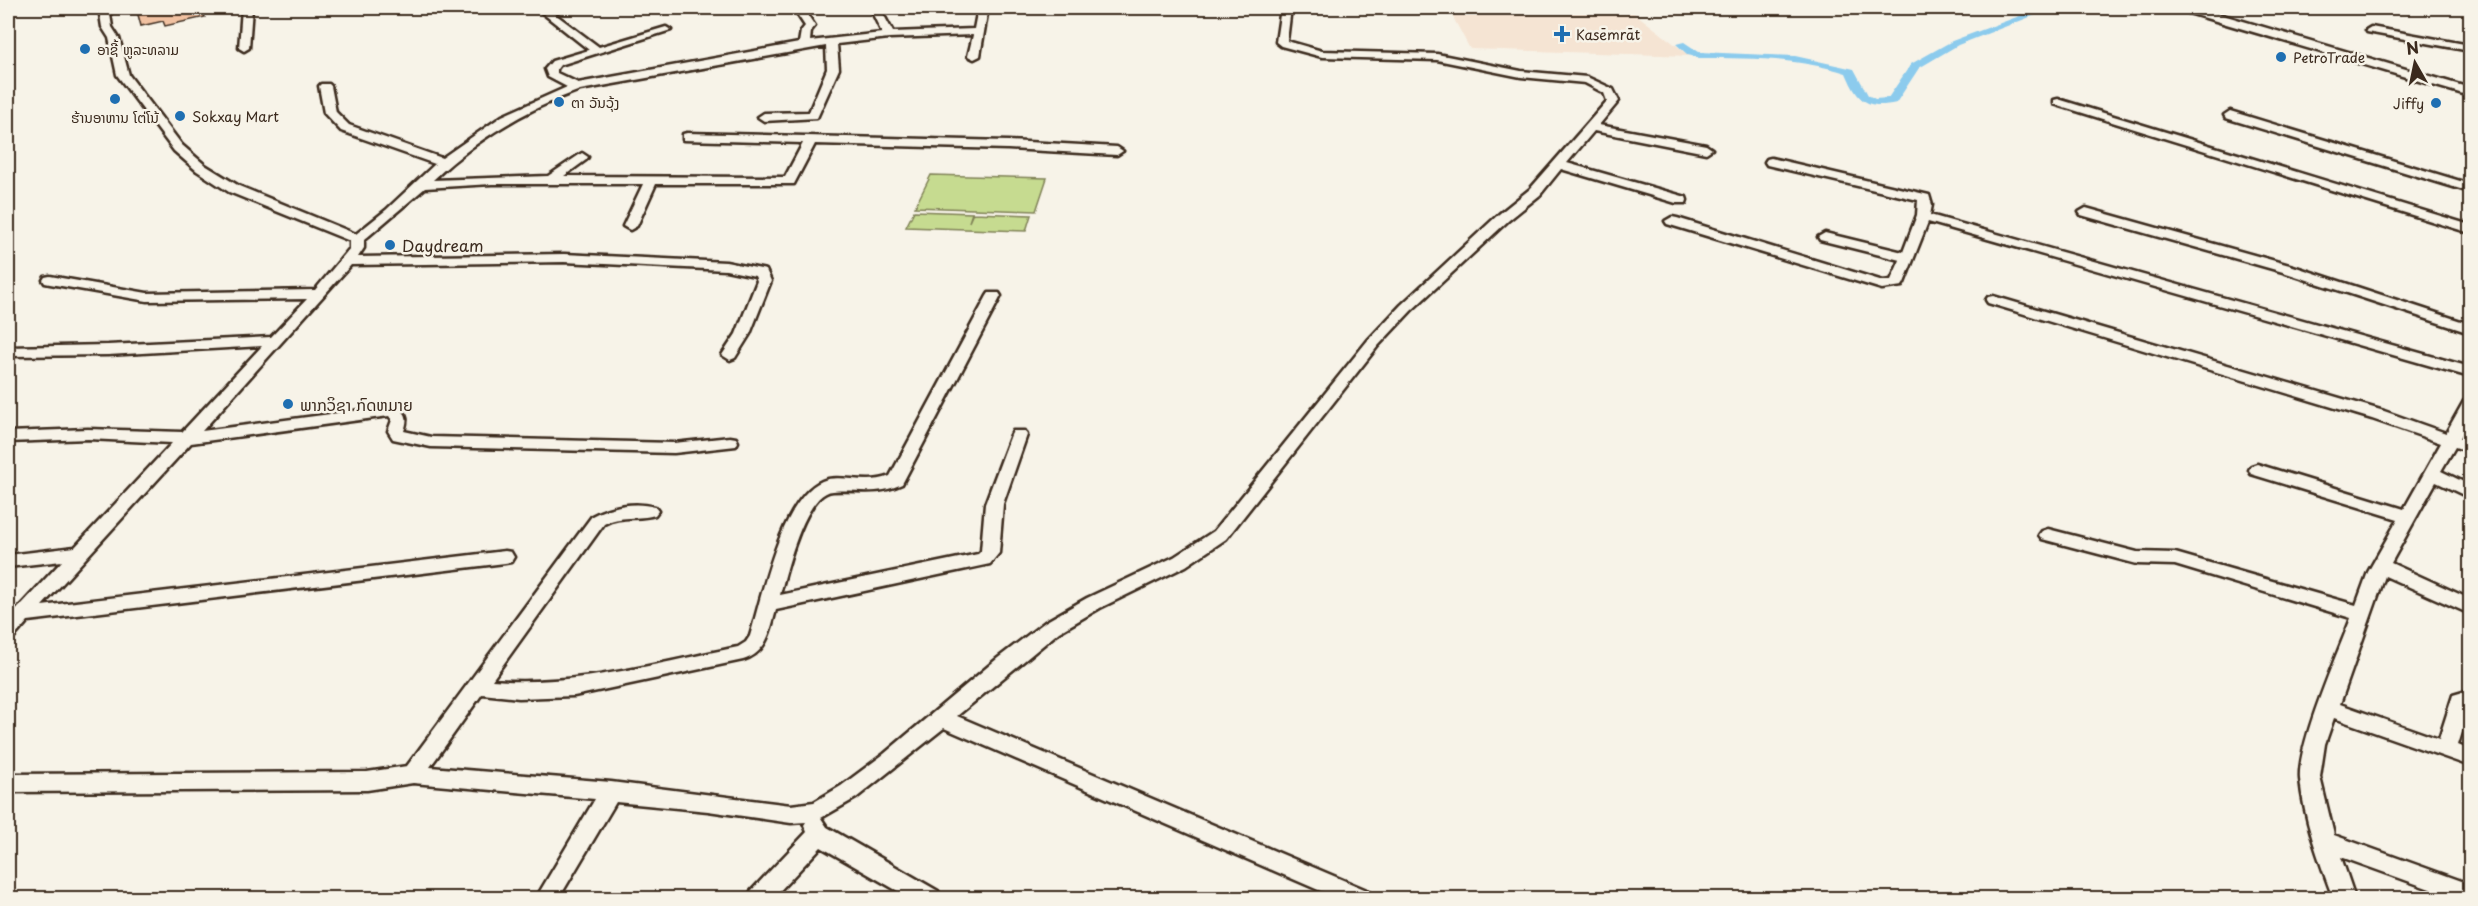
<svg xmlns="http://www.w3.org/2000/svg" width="2478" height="906" font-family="'Playpen Sans','Noto Sans Lao',sans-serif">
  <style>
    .built { fill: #f5e4d3 }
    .green { fill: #c6db90; stroke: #808257; stroke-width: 1.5 }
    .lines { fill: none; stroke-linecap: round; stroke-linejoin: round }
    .canal { fill: #8ccbed; fill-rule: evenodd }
    .building { fill: #f1c1a1; stroke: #3b2a1e; stroke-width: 1.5 }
    .minor-casing { stroke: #3b2a1e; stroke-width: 5 }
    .major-casing { stroke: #3b2a1e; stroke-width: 5 }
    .minor { fill: #f7f3e8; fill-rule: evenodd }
    .major { fill: #f7f3e8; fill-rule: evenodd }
    .poi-dot { fill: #1f6fb2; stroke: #f7f3e8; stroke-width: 2 }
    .labels { text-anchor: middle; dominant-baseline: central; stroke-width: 5; stroke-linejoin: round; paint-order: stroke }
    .far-poi-label { font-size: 14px; fill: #3b2a1e; stroke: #f7f3e8; text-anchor: start }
    .poi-label { font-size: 16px; fill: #3b2a1e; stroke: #f7f3e8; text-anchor: start }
  </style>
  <rect width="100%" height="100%" fill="#f7f3e8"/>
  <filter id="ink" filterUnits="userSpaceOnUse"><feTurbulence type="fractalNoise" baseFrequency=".0167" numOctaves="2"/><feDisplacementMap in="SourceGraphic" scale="12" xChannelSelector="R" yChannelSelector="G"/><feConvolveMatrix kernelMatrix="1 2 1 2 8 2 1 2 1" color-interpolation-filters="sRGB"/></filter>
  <g filter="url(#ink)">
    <path class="built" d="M1448 8H1628L1690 56 1470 49Z"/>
    <path class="green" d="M931 175 1047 178 1036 211 915 207Z
      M914 211 972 213 969 222 973 213 1031 215 1026 231 906 227Z"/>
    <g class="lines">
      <path class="canal" d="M2041 8H2053L1958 45 1919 68 1896 103C1865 110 1857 99 1846 73 1798 58 1748 58 1699 58L1688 55 1676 44 1684 42 1699 52 1795 56 1854 69 1868 95 1875 99 1888 98 1911 64 1952 41Z"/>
    </g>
    <path class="building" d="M155 8H201L205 17 165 26 163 21 141 26 137 11Z"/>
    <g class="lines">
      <g class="minor-casing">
        <path id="minor" d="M99 8H109L112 27 119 38 129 75 182 145 205 165 239 186 356 234 386 210 435 164 341 131 324 113 319 86 321 84H329L331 86 336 112 349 125 442 158 502 116 567 87 548 77 545 69 552 61 589 50 536 8H547L599 47 666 27 671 30 560 65 557 69V73L578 83 799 43 801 31 805 26 793 8H803L815 26 811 31 810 41 882 33 871 10 873 8H883L881 10 893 32 974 29 978 8H988L980 56 974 59 968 56 973 35 889 38 837 44 839 69 817 118 764 121 758 117 764 113 809 112 827 69 826 46 580 90C525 110 476 139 433 180L548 176 582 153 588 157 586 160 564 176 785 177 803 143 683 140V134L687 133 1008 141 1117 147 1123 151 1117 155 1008 149 815 144 794 184H656L637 226 630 230 623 226 643 184H492L425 188 364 240V248L358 257 564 254 726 262 766 270 771 281 750 334 735 358 730 360 722 355 736 334 757 281 755 276 726 270 564 262 351 265 202 431 391 406C407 410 409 417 404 431L431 437 674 443 730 437 736 438 738 442 736 446 674 453 431 447 393 439 388 431 392 420 389 416 191 443 42 606 505 551 511 552 514 557 511 562 505 563 28 621 15 636 8 638V619L62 561 8 567V555L75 547 172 443 88 439 8 442V432L88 429 182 432 262 346 108 355 8 356V347L108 345 271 337 307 299 147 301 50 284 45 283 43 280 45 277 50 276 147 293 315 290 350 248V241L229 192 197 171 174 151 117 75 109 38 102 27Z
          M242 8H252L249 48 244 51 239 48Z
          M1281 8H1291L1287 41 1322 51 1437 54 1521 71 1587 77 1613 89 1619 101 1599 125 1706 145 1712 149 1706 153 1594 131 1567 163 1686 197 1687 200 1686 203H1676L1561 169 1540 195 1509 220 1411 311 1378 346 1226 539 1186 566 1100 608 1059 632 957 716 1369 891 1372 898H1337L944 728 856 798 821 818 827 827 938 891 941 898H910L821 847 773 898H748L751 891 807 832 804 825 806 822 791 823 708 811 616 802 559 898H536L595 799 413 783 367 790 8 792V774L367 772 407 766 592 516C610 506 635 501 655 507L658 511 655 515C638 520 620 515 604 524L492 680C576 687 657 663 738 647L746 642 750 636C762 596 781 499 822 481 840 473 866 486 890 476L987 296 989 293H999L1001 296 902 484C876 496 859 489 833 491 805 492 786 572 780 595L978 554 981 551 985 504 1011 435 1013 431H1025L1027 435 1003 504 999 553 990 564 776 610C770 631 767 653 743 660L574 696 519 698 482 694 430 767 611 782 791 805 814 802 841 786 884 754 998 658 1045 622 1087 598 1174 557 1214 531 1368 340 1401 305 1499 214 1530 189 1607 101 1604 93 1585 83 1521 77 1437 60 1322 57 1281 46 1276 42Z
          M2371 27 2470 45V51L2367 32 2366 30Z
          M2058 99 2470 225V233L2054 104V100Z
          M2230 111 2470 184V192L2226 118 2224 115Z
          M1771 158 1929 195 1932 205 1930 215 2470 367V377L1928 222 1904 283 1902 286 1882 289 1667 224 1665 221 1672 217 1677 218 1883 281 1891 280 1900 260 1820 240 1818 237 1825 233 1903 252 1917 215 1918 200 1767 165 1765 162 1767 159Z
          M2086 208 2293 266 2470 324V333L2283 272 2081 215 2079 212Z
          M1993 296 2384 411 2446 433 2464 401 2470 400V418L2460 438 2470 441V452L2455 447 2441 471 2470 485V498L2436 482 2391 563 2470 599V614L2385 576 2340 704 2439 739 2453 695 2470 690V706L2458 745 2470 750V766L2334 718 2325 744 2320 777 2334 835 2470 884V898H2455L2341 857 2355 898H2333C2319 860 2304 820 2300 779 2297 745 2338 653 2351 618L2175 565 2137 564 2042 539 2039 535 2042 531 2048 529 2137 552 2175 553 2356 605 2368 572 2398 519 2251 474 2249 470 2251 466 2257 464 2404 509 2441 443 2372 419 1988 303 1986 300 1988 297Z"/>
      </g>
      <g class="major-casing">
        <path id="major" d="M2180 8H2199L2470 88V96L2182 11Z"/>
      </g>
      <use href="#minor" class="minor"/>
      <use href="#major" class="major"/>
    </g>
  </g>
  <g class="poi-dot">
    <path d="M1559 25h6v6h6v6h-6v6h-6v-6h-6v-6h6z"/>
    <circle cx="85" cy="49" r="6"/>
    <circle cx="2281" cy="57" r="6"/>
    <circle cx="115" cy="99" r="6"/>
    <circle cx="559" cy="102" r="6"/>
    <circle cx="2436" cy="103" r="6"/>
    <circle cx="180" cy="116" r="6"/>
    <circle cx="390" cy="245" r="6"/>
    <circle cx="288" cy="404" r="6"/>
  </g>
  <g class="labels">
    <g class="far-poi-label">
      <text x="1576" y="34">Kasēmrāt</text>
      <text x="97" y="49">ອາຊີ້ ຫູລະທລາມ</text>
      <text x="2293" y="57">PetroTrade</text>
      <text x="571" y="102">ຕາ ວັນວຸ້ງ</text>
      <text x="2424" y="103" text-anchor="end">Jiffy</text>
      <text x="192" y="116">Sokxay Mart</text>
      <text x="115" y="117" text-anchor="middle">ຮ້ານອາຫານ ໂຕ່ໂນ້</text>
    </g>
    <g class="poi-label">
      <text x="402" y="245">Daydream</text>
      <text x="300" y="404">ພາກວິຊາ ກົດຫມາຍ</text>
    </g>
  </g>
  <rect width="2478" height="906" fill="none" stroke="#f7f3e8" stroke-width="30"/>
  <rect x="15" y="15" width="2448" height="876" fill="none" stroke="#3b2a1e" stroke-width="2" filter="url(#ink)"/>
  <g transform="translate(2415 63) rotate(351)" stroke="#f7f3e8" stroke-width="4.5" paint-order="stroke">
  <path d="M0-4.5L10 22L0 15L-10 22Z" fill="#3b2a1e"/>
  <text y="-9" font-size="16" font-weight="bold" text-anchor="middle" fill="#3b2a1e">N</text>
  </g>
</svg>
